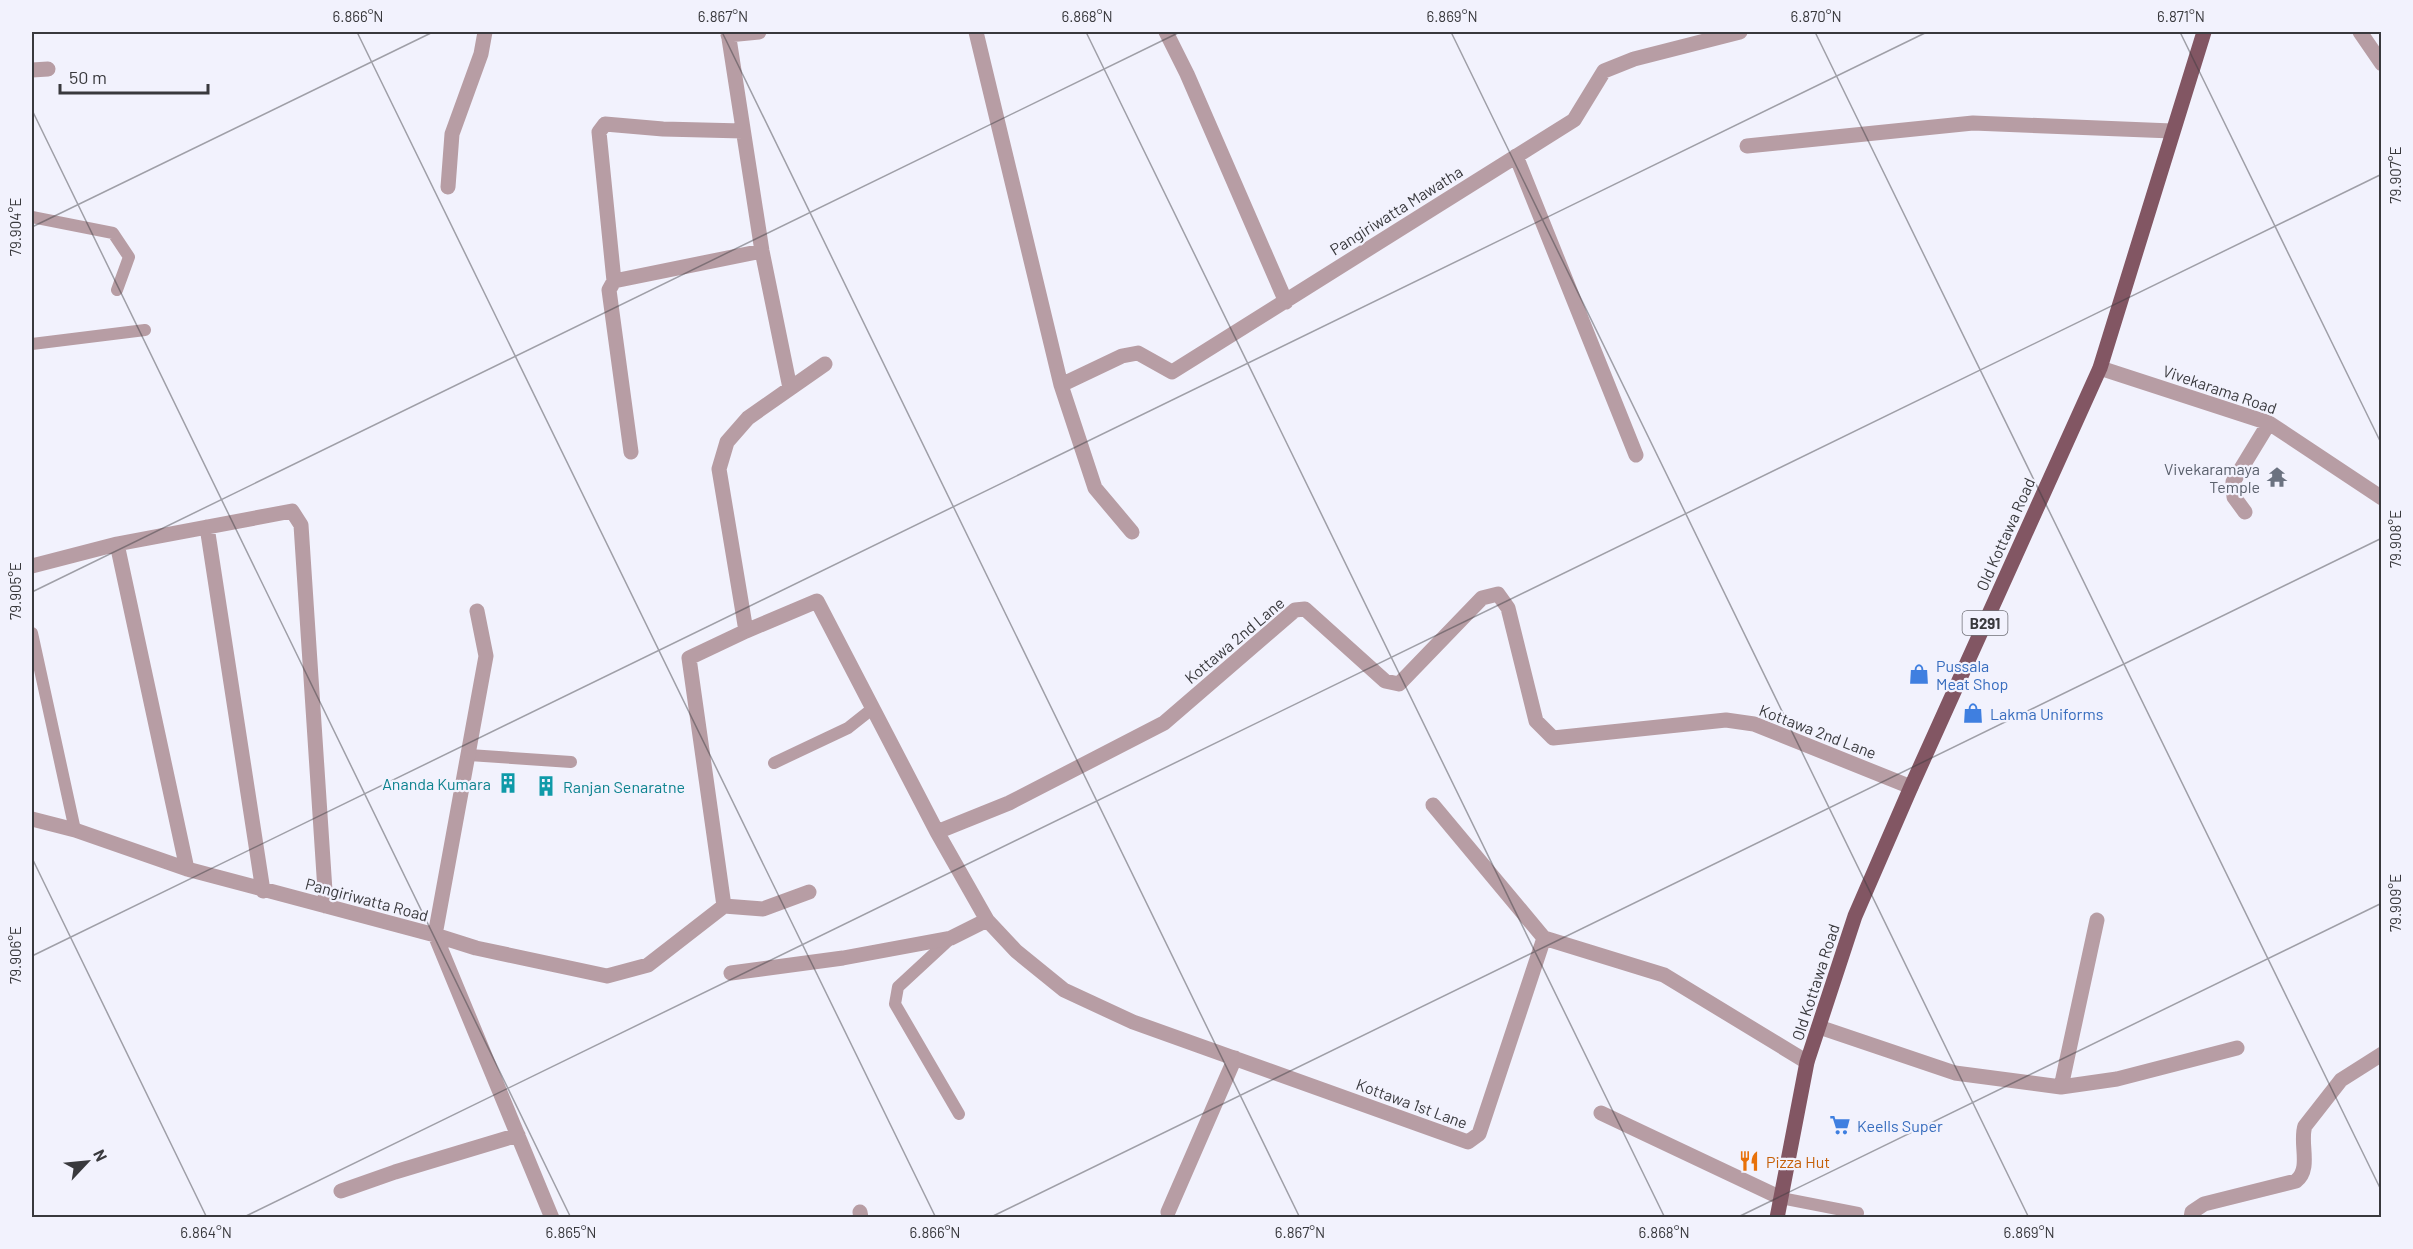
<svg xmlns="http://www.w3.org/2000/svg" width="2413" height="1249" font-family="Barlow,sans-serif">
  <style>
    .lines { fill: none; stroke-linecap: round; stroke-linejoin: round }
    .service { stroke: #b79da4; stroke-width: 12 }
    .minor { stroke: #b79da4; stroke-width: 15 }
    .primary { stroke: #825663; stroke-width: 15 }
    .ticks { fill: none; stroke: #39393d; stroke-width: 1.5; stroke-opacity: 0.45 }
    .labels { text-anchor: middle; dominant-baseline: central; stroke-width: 4.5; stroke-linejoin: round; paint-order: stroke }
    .shield { fill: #f2f2fd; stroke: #707077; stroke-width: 1.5 }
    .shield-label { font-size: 15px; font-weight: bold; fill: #39393d }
    .street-label { font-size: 16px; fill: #39393d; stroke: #f2f2fd }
    .worship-label { font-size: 16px; fill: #5b616d; stroke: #f2f2fd; text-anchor: end }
    .shop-label { font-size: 16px; fill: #366cbe; stroke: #f2f2fd; text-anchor: start }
    .culture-label { font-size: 16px; fill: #0d838f; stroke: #f2f2fd; text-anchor: end }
    .food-label { font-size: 16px; fill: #c56008; stroke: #f2f2fd; text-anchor: start }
    .neatline { fill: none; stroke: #39393d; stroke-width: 2 }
    .ticks-label { font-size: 15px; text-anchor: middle; fill: #39393d }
  </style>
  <rect width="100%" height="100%" fill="#f2f2fd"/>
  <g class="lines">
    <path class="service" d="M32 217 113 233 129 257 117 290
      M32 344 145 330
      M32 633 75 830
      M469 755 571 762
      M774 763 848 728 872 709
      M951 938 898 987 895 1004 959 1114
      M1781 1198 1858 1213"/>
    <path class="minor" d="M728 32 762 251 790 388
      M976 32 1061 385 1095 488 1132 532
      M1166 32 1187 74 1286 302
      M2360 32 2382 64
      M728 35 759 32
      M32 70 48 69
      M1747 146 1973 123 2172 131
      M1516 156 1636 455
      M448 187 452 134 481 54 485 32
      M614 281 599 132 605 124 663 129 743 131
      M2100 368 2269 423 2382 498
      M1061 385 1122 356 1138 353 1172 372 1574 120 1604 71 1634 59 1740 32
      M631 452 609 290 614 281 762 251
      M2245 512 2234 497 2233 482 2269 423
      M207 527 263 891
      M117 544 187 869
      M32 566 117 544 292 511 301 525 326 906
      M477 611 486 656 435 935 476 948 607 976 648 965 724 906 763 909 809 892
      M746 631 817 601 937 832 987 920 1016 951 1064 990 1133 1022 1468 1142 1479 1134 1544 938
      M1433 805 1544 938
      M32 819 75 830 187 869 435 935 552 1218
      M937 832 1009 803 1164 723 1295 610 1305 609 1385 681 1399 684 1482 598 1498 594 1508 608 1536 721 1553 738 1726 720 1754 724 1911 787
      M724 906 689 658 746 631 719 469 727 442 748 418 825 364
      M1544 938 1664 975 1807 1062
      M731 973 843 958 951 938 987 920
      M1819 1027 1955 1073 2061 1087 2117 1079 2237 1048
      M2061 1087 2097 920
      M1601 1113 1781 1198
      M341 1191 395 1172 518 1135
      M860 1212 861 1218
      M1168 1212 1235 1058
      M2191 1218 2192 1212 2204 1204 2296 1181C2312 1169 2299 1142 2305 1126L2341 1080 2382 1054"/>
    <path class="primary" d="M1777 1218 1807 1062 1855 916 1911 787 2100 368 2204 32"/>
  </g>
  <path class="ticks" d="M357 32 936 1218M722 32 1300 1218M1086 32 1665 1218M1451 32 2029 1218M1815 32 2382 1192M2180 32 2382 445M32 110 571 1218M32 227 433 32M32 592 1180 32M32 858 207 1218M32 956 1927 32M242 1218 2382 174M989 1218 2382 538M1736 1218 2382 903"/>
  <defs>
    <g id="temple-bare" transform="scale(1.62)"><path d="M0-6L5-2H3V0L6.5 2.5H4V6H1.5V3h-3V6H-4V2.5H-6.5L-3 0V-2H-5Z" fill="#6b7280" stroke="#f2f2fd" stroke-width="2.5" paint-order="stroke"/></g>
    <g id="shop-bare" transform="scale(1.62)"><path d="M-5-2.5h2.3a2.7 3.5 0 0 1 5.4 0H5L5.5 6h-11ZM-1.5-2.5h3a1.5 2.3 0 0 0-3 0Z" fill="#3f7fe0" stroke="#f2f2fd" stroke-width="2.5" paint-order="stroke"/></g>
    <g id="building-bare" transform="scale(1.62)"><path d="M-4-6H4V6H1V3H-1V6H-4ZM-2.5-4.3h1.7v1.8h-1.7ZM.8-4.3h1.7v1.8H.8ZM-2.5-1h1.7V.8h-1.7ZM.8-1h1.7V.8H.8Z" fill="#0f9aa8" stroke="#f2f2fd" stroke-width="2.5" paint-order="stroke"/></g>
    <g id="supermarket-bare" transform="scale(1.62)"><path d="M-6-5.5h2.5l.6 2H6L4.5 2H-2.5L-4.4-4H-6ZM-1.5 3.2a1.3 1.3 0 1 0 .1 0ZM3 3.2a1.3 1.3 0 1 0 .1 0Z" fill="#3f7fe0" stroke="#f2f2fd" stroke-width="2.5" paint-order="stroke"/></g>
    <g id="restaurant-bare" transform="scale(1.62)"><path d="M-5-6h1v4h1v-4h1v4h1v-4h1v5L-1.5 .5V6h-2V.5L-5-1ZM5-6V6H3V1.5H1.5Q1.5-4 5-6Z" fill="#e8710a" stroke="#f2f2fd" stroke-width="2.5" paint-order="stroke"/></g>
  </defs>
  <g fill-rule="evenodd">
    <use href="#temple-bare" x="2277" y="477"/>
    <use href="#shop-bare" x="1919" y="674"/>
    <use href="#shop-bare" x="1973" y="713"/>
    <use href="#building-bare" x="508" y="783"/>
    <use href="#building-bare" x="546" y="786"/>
    <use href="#supermarket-bare" x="1840" y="1125"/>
    <use href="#restaurant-bare" x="1749" y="1161"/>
  </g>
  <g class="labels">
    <rect class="shield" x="1962.5" y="611" width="45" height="24" rx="4.5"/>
    <g class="shield-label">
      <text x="1985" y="623">B291</text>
    </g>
    <g class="street-label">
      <text transform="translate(1396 210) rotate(-32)">Pangiriwatta Mawatha</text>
      <text transform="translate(2220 389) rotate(19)">Vivekarama Road</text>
      <text transform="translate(2005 534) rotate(-66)">Old Kottawa Road</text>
      <text transform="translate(1234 640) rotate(-40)">Kottawa 2nd Lane</text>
      <text transform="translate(1818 731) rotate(21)">Kottawa 2nd Lane</text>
      <text transform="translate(367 899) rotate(15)">Pangiriwatta Road</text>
      <text transform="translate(1815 982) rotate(-72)">Old Kottawa Road</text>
      <text transform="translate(1412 1103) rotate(20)">Kottawa 1st Lane</text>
    </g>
    <g class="worship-label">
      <text x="2260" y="468">Vivekaramaya<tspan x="2260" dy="18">Temple</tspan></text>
    </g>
    <g class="shop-label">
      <text x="1936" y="665">Pussala<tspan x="1936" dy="18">Meat Shop</tspan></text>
      <text x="1990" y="713">Lakma Uniforms</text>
      <text x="1857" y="1125">Keells Super</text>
    </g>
    <g class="culture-label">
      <text x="491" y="783">Ananda Kumara</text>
      <text x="563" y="786" text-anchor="start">Ranjan Senaratne</text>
    </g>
    <g class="food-label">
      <text x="1766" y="1161">Pizza Hut</text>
    </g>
  </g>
  <rect width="2413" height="1249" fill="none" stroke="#f2f2fd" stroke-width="66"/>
  <g transform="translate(87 1162) rotate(64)" stroke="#f2f2fd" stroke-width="4.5" paint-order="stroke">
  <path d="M0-4.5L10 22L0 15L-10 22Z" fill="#39393d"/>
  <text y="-9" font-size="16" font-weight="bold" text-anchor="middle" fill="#39393d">N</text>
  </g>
  <path d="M60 84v9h148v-9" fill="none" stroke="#39393d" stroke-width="3"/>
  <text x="69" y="84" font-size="18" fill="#39393d" stroke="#f2f2fd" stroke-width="4.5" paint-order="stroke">50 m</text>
  <rect x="33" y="33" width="2347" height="1183" class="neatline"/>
  <g class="ticks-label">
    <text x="358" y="22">6.866°N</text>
    <text x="723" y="22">6.867°N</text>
    <text x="1087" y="22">6.868°N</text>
    <text x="1452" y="22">6.869°N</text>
    <text x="1816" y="22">6.870°N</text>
    <text x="2181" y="22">6.871°N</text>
    <text transform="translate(2396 175) rotate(-90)" y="5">79.907°E</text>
    <text transform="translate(16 227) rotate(-90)" y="5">79.904°E</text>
    <text transform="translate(2396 539) rotate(-90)" y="5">79.908°E</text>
    <text transform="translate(16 591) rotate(-90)" y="5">79.905°E</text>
    <text transform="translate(2396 903) rotate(-90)" y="5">79.909°E</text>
    <text transform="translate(16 955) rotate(-90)" y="5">79.906°E</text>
    <text x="206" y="1238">6.864°N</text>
    <text x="571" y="1238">6.865°N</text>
    <text x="935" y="1238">6.866°N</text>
    <text x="1300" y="1238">6.867°N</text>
    <text x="1664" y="1238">6.868°N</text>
    <text x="2029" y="1238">6.869°N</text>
  </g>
</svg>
